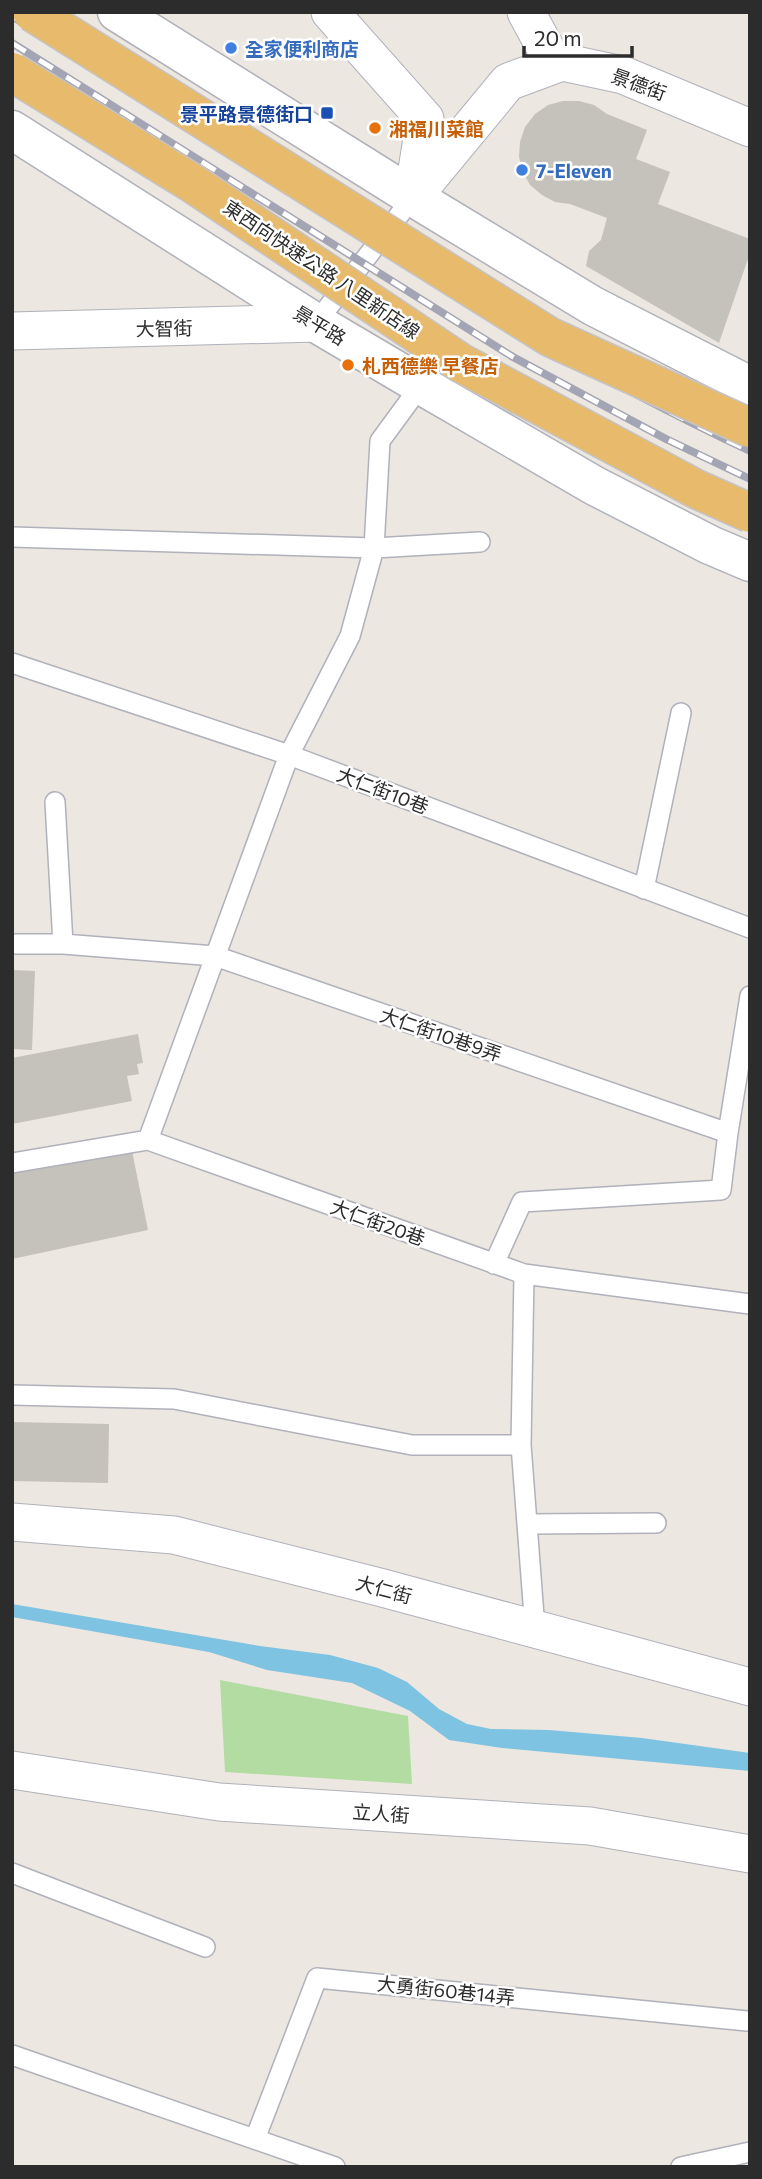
<svg xmlns="http://www.w3.org/2000/svg" width="762" height="2179" font-family="Commissioner,'Noto Sans TC',sans-serif">
  <style>
    .green { fill: #b3dca2 }
    .water { fill: #7ec3e2 }
    .building { fill: #c5c1bb }
    .lines { fill: none; stroke-linecap: round; stroke-linejoin: round }
    .service-casing { stroke: #b0b1bb; stroke-width: 22 }
    .minor-casing { stroke: #b0b1bb; stroke-width: 39 }
    .secondary-casing { stroke: #b0b1bb; stroke-width: 41 }
    .service { stroke: #fff; stroke-width: 19 }
    .minor { stroke: #fff; stroke-width: 37 }
    .secondary { stroke: #fff; stroke-width: 38 }
    .rail-casing { stroke: #a3a4b4; stroke-width: 8 }
    .rail { stroke: #fff; stroke-width: 5; stroke-dasharray: 16; stroke-linecap: butt }
    .trunk-bridge-casing { stroke: #c4c4c4; stroke-width: 41; stroke-linecap: butt }
    .trunk-bridge { stroke: #e8ba6c; stroke-width: 38 }
    .shop-dot { fill: #3f7fe0; stroke: #fff; stroke-width: 2.5 }
    .transit-dot { fill: #1a4fb4; stroke: #fff; stroke-width: 2.5 }
    .food-dot { fill: #e8710a; stroke: #fff; stroke-width: 2.5 }
    .labels { text-anchor: middle; dominant-baseline: central; stroke-width: 5; stroke-linejoin: round; paint-order: stroke }
    .shop-label { font-size: 19px; font-weight: bold; fill: #366cbe; stroke: #fff; text-anchor: start }
    .street-label { font-size: 19px; fill: #2c2c2c; stroke: #fff }
    .transit-label { font-size: 19px; font-weight: bold; fill: #164399; stroke: #fff; text-anchor: end }
    .food-label { font-size: 19px; font-weight: bold; fill: #c56008; stroke: #fff; text-anchor: start }
  </style>
  <rect width="100%" height="100%" fill="#ece7e0"/>
  <path class="green" d="M220 1680 408 1716 412 1784 225 1772Z"/>
  <path class="water" d="M12 1604 260 1646 330 1655 378 1668 407 1682 439 1709 467 1724 491 1729 549 1730 642 1738 750 1753V1771L502 1748 449 1740 410 1711 352 1683 267 1670 209 1652 12 1617Z"/>
  <path class="building" d="M563 101H579L594 105 607 114 647 130 636 159 670 172 658 204 750 239V253L719 343 586 266 589 251 601 240 607 218 570 204 555 202 542 195 530 185 523 172 519 157 520 142 525 127 535 114 548 105Z
    M12 970 35 971 32 1050 12 1049Z
    M138 1034 143 1063 137 1064 139 1074 127 1076 132 1101 12 1124V1058Z
    M131 1146 148 1230 12 1259V1171Z
    M12 1422 109 1424 108 1483 12 1481Z"/>
  <g class="lines">
    <g class="service-casing">
      <path id="service" d="M316 323 413 197
        M12 537 374 548 480 542
        M12 663 289 755 750 928
        M55 802 63 944
        M644 889 681 713
        M12 944H63L215 956 728 1133 750 996
        M148 1140 289 755 350 636 374 548 380 441 421 385
        M12 1163 148 1140 524 1274 750 1304
        M494 1264 522 1202 721 1190 728 1133
        M524 1274 521 1445 535 1629
        M12 1395 174 1399 412 1445H521
        M527 1524 656 1523
        M12 1873 205 1947
        M12 2055 335 2167
        M255 2139 317 1978 747 2021
        M681 2167 750 2152"/>
    </g>
    <g class="minor-casing">
      <path id="minor" d="M330 12 425 119 413 196
        M526 12 554 64
        M413 197 508 82 562 62 623 75 750 128
        M12 331 316 323
        M12 1522 174 1535 379 1587 750 1687
        M12 1770 219 1802 590 1826 750 1854"/>
    </g>
    <g class="secondary-casing">
      <path id="secondary" d="M117 12 413 197 593 306 750 386
        M12 130 316 323 421 385 595 486 710 545 750 562"/>
    </g>
    <use href="#service" class="service"/>
    <use href="#minor" class="minor"/>
    <use href="#secondary" class="secondary"/>
    <g class="rail-casing">
      <path id="rail" d="M12 16C254 168 491 329 750 451
        M12 43 513 357 666 439 750 479"/>
    </g>
    <use href="#rail" class="rail"/>
    <g class="trunk-bridge-casing">
      <path id="trunk-bridge" d="M32 12 550 337 750 428
        M12 72 192 183 461 363 696 489 750 513"/>
    </g>
    <use href="#trunk-bridge" class="trunk-bridge"/>
  </g>
  <g class="shop-dot">
    <circle cx="231" cy="48" r="7"/>
    <circle cx="522" cy="170" r="7"/>
  </g>
  <rect class="transit-dot" x="320" y="106" width="14" height="14" rx="3.5"/>
  <g class="food-dot">
    <circle cx="375" cy="128" r="7"/>
    <circle cx="348" cy="365" r="7"/>
  </g>
  <g class="labels">
    <g class="shop-label">
      <text x="245" y="48">全家便利商店</text>
      <text x="536" y="170">7-Eleven</text>
    </g>
    <g class="street-label">
      <text transform="translate(639 84) rotate(20)">景德街</text>
      <text transform="translate(322 269) rotate(34)">東西向快速公路 八里新店線</text>
      <text transform="translate(320 325) rotate(31)">景平路</text>
      <text transform="translate(164 328) rotate(-1)">大智街</text>
      <text transform="translate(383 790) rotate(21)">大仁街10巷</text>
      <text transform="translate(441 1034) rotate(19)">大仁街10巷9弄</text>
      <text transform="translate(378 1222) rotate(20)">大仁街20巷</text>
      <text transform="translate(384 1589) rotate(15)">大仁街</text>
      <text transform="translate(381 1813) rotate(4)">立人街</text>
      <text transform="translate(446 1990) rotate(6)">大勇街60巷14弄</text>
    </g>
    <g class="transit-label">
      <text x="313" y="113">景平路景德街口</text>
    </g>
    <g class="food-label">
      <text x="389" y="128">湘福川菜館</text>
      <text x="362" y="365">札西德樂 早餐店</text>
    </g>
  </g>
  <rect width="762" height="2179" fill="none" stroke="#2c2c2c" stroke-width="28"/>
  <path d="M524 46v10h108v-10" fill="none" stroke="#2c2c2c" stroke-width="3.5"/>
  <text x="534" y="46" font-size="21" fill="#2c2c2c" stroke="#ffffff" stroke-width="5" paint-order="stroke">20 m</text>
</svg>
